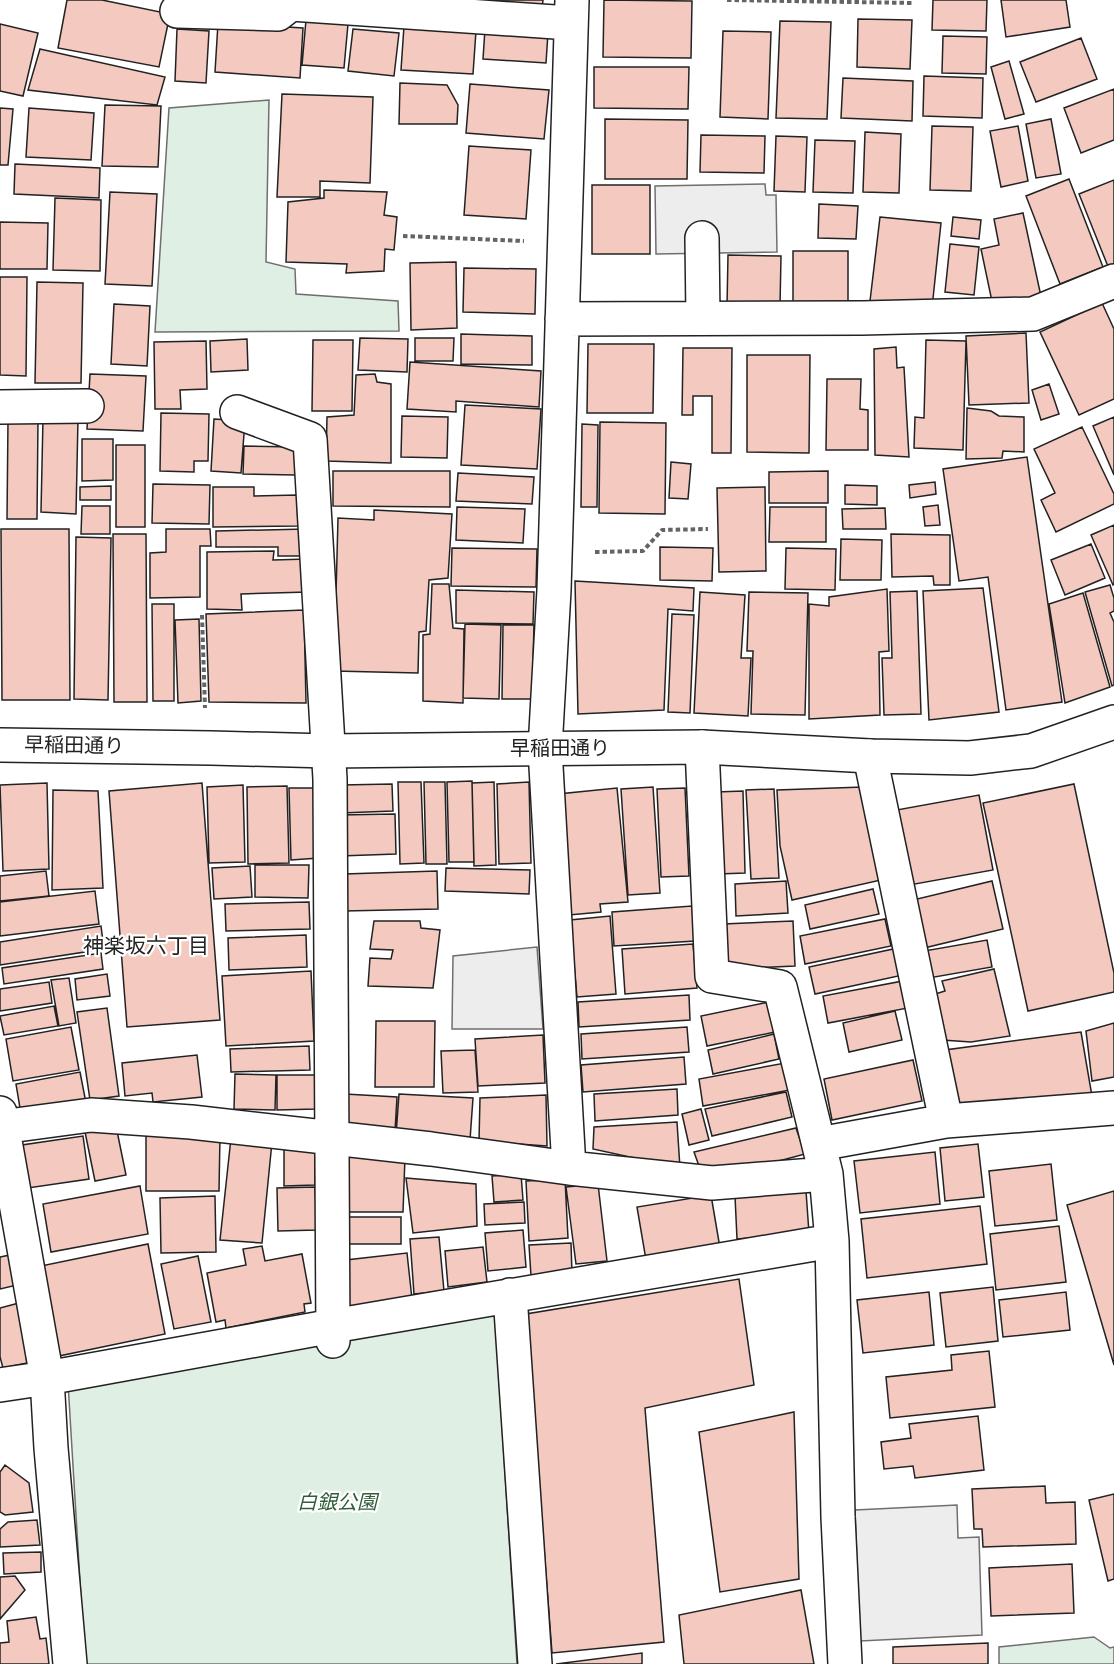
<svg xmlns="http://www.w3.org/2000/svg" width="1114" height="1664" font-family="Spectral,'Noto Sans JP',serif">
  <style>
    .green { fill: #e0efe3; stroke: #6f6f6f; stroke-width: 1.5 }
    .parking { fill: #ededed; stroke: #6f6f6f; stroke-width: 1.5 }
    .building { fill: #f3c9c0; stroke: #222; stroke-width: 1.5 }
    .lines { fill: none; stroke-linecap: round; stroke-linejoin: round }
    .minor-casing { stroke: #222; stroke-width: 36 }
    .major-casing { stroke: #222; stroke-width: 36 }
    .path { stroke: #646464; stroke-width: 4; stroke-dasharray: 4.5 3; stroke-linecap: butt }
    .minor { stroke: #fff; stroke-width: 33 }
    .major { stroke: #fff; stroke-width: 33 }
    .labels { text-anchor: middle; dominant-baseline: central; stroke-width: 4.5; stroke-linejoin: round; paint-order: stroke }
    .street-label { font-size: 20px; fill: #222; stroke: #fff }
    .park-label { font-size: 20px; font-style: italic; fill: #2f5e38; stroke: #fff }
    .neighbourhood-label { font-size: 21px; fill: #222; stroke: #fff }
  </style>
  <rect width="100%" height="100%" fill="#fff"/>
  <path class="green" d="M269 100 266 262 295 269 296 294 398 301 399 331 155 332 169 108Z
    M495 1313 517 1664H85L68 1383Z
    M1094 1637 1110 1648 1114 1647V1664H999V1647Z"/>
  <path class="parking" d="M765 184 766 195H776L777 252 656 254 655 186Z
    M537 947 543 1029H452L453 956Z
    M957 1505 958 1538 979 1537 982 1635 860 1641 855 1510Z"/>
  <path class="building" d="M67 0H102L170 14 159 67 58 48Z
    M473 0H543L542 9Z
    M604 0 692 1 691 58 603 57Z
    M933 0H987L986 31 932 30Z
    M1001 0H1066L1070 27 1006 37Z
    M858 19 912 20 910 69 857 67Z
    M306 20 348 24 344 68 302 65Z
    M780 21 831 22 827 119 776 118Z
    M218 23 303 28 300 78 215 72Z
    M0 24 38 33 23 96 0 91Z
    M404 26 476 31 473 74 401 70Z
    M177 29 209 31 206 83 175 81Z
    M353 29 399 33 394 76 348 71Z
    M485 29 548 33 546 63 483 59Z
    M723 31 771 32 768 119 720 117Z
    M943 36 987 37 986 74 942 73Z
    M1081 38 1097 79 1036 102 1020 62Z
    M40 49 165 77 157 105 28 90Z
    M1009 61 1024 114 1005 119 991 67Z
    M594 67H689L688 109 594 108Z
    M924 76 983 78 982 118 923 116Z
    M843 78 913 81 912 121 841 118Z
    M400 83 447 85 458 105 457 124H399Z
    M470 84 549 90 544 139 466 133Z
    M1114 89V140L1081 153 1064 108Z
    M282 94 373 97 370 183 320 181V197H277Z
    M105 105 161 106 158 167 102 166Z
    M0 108 13 109 8 165H0Z
    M29 108 94 113 91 160 26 157Z
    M605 119 688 120 687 179H605Z
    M1051 119 1061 174 1036 178 1026 124Z
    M932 126 973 127 971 191 930 190Z
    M1018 126 1028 181 1001 187 990 131Z
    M865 132 901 134 899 193 863 192Z
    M701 135 765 136 764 173 700 172Z
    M776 136 807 137 805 192 774 191Z
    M815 140 855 141 853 193 813 192Z
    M469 146 531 150 526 219 464 215Z
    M15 164 100 168 99 198 14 194Z
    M1069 179 1103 267 1060 284 1026 196Z
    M1114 180V267L1109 269 1079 194Z
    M592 185H650V254H592Z
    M324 190 387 192 384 215 397 217 394 250 385 249 384 271 346 273 347 264 286 262 288 202 324 198Z
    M110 192 157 194 152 286 105 284Z
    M55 198 101 200 100 271 53 270Z
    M819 204 858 206 856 239 818 238Z
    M1023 213 1042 301 994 311 981 249 999 245 994 219Z
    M880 217 941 223 932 308 870 301Z
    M953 217 981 220 979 239 951 236Z
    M0 222 48 223 47 269H0Z
    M950 244 979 247 974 295 945 292Z
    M793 251H848V308H793Z
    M728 255 781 256 780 306H727Z
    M456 262 457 328 411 330 410 263Z
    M464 268 536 269 535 314 463 312Z
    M0 277H27L26 376 0 375Z
    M37 282 83 283 81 383H35Z
    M1102 303 1114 329V399L1079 415 1040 332Z
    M114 304 150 306 147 366 111 364Z
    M1026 333 1029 403 969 405 966 336Z
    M461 334 532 336V365L461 364Z
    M360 338 408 339 407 372 358 370Z
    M415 338H454L453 361H415Z
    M247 339 248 370 211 372 210 341Z
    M313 340H353L352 411H312Z
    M926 340 966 341 963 450 914 448 915 417 924 418Z
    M206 341 207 389 180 390 181 409H155L154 342Z
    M588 344H654L653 413H587Z
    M896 347 897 368 904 367 909 457 875 455 874 349Z
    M683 348H732L731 453H712V396H693V415H682Z
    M747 355H810L809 453 747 452Z
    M410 362 541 371 539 407 456 401V412L407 409Z
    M90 374 146 376 143 431 87 429Z
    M375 374 377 382 391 384V463L326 461 327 417 354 415 356 375Z
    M827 379H861L860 409 868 410V450H826Z
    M1049 384 1059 414 1041 420 1032 390Z
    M465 405 541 409 537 469 461 465Z
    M967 408 991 411 999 416 1024 417V452L1003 451 1002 458 966 459Z
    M161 413 209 414 208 461H194V472L160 471Z
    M402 416 448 417 447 458 401 457Z
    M1114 417V475L1093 426Z
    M43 418 78 419 76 514 41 512Z
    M214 419 245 421 241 473 211 471Z
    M8 420H38L37 519H7Z
    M600 422 666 423 665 514 599 513Z
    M582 424 598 425 597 507H581Z
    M1082 427 1114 494V504L1056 532 1041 500 1055 493 1034 449Z
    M82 439H113V480L82 481Z
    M116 445H145V527H116Z
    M244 446 295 447V475L243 474Z
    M1027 457 1062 702 1006 710 988 577 959 581 943 469Z
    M671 462 691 464 688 499 669 498Z
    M333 471H450V507L333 506Z
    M828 471V503H769V472Z
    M458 473 534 477 532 504 456 501Z
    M935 482 936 494 910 498 909 485Z
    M153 484 210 485 209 524 152 523Z
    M845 485 877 486V505L845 504Z
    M111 486V500H80V487Z
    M213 487H254V496L297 495 298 526 213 527Z
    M765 487 766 571 719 572 717 488Z
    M938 505 940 525 925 526 923 507Z
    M82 506H110V534H81Z
    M457 507 525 509 523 543 456 540Z
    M770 507H826V542H769Z
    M885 508 886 529H843L842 509Z
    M374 510 452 514 448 578 429 580 426 631 419 632 418 673 334 671 338 518 374 520Z
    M1114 525V584L1113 585 1091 535Z
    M1 529H69L70 700H2Z
    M166 529H210L211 546H200V597L150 598V553L166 552Z
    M306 529V556H278V547H216V531Z
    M113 534H146L147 702H114Z
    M891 534 950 535V585H934L933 576 892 577Z
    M76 537 111 538 108 700 74 699Z
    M841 539 882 540 881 580H840Z
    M1091 544 1105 578 1065 595 1051 560Z
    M660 547 713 548 712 581 660 580Z
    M452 548 537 549 536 587 451 586Z
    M786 548 836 549 835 590 785 589Z
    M274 551 273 560 308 559V592L241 594 242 610 207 609V552Z
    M575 581 694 588 693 611 668 609 664 710 578 714Z
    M432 584H449L453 628 464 629 463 703 423 701V635L430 634Z
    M1110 585 1114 598V611L1110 613 1114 622V685L1112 686 1085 592Z
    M983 588 999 712 929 720 923 591Z
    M887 589 889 651 879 652 880 715 809 719V604L829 606V597Z
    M456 590 534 592 533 624 456 623Z
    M917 591 921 714 884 715 882 658H892L890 592Z
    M700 592 745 595 741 658H751L748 716 694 713Z
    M749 592 808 593 805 715 751 714 753 651H747Z
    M1083 593 1110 687 1065 703 1049 604Z
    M152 604H174V701H153Z
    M304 610 306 703 209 702 206 614Z
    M672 614 694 615 690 713 668 712Z
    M199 619 201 701 178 703 175 620Z
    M465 624 501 625 499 699 463 698Z
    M503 625H534L532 699H502Z
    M472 781 474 862H449L447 782Z
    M398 782H421L424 863 400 864Z
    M424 782H445L447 864H426Z
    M494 782 496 865 474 866 472 783Z
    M529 782 531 863 499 864 497 784Z
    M47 783 49 869 3 871 0 785Z
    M202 783 220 1020 127 1027 109 791Z
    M392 784 393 811 341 813V785Z
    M1074 784 1114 973V992L1028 1011 983 803Z
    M243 785 245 862 209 863 207 787Z
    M287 786 289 863 248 864 247 787Z
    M653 787 660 893 628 895 621 789Z
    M863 787 881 880 792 900 780 846 777 790Z
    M289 788H318L319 858 291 860Z
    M617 788 628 902 600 904 601 912 569 915 558 794Z
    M685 788 689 876 661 877 657 789Z
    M774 789 779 878 751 879 746 790Z
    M53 790 98 791 103 888 52 890Z
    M743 791 745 873 718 874 716 792Z
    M979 795 993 870 904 886 891 811Z
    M395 814 396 854 340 856 339 815Z
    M255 865H309L308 898 255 897Z
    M250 866 252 897 214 899 212 868Z
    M446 868 530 870 529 894 445 891Z
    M46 871 49 896 0 901V876Z
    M437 871 438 909 344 911V874Z
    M786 881 788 913 736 916 735 884Z
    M992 881 1003 929 924 948 913 900Z
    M873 889 879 914 810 929 805 905Z
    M95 891 99 924 0 936V902Z
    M309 902 310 929 226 931 225 904Z
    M692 906 695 941 614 946 612 912Z
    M610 916 616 994 577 997 570 920Z
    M885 919 891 946 805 964 800 936Z
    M374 921H420L421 928 440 930 433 988 368 986 370 958 391 959 393 950 370 949Z
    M793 921 795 966 725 969 723 924Z
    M101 926 104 949 0 965V942Z
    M306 935 307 967 229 970 228 938Z
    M987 940 992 967 929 978 924 951Z
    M693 944 697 988 625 994 622 949Z
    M898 948 903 975 815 994 809 967Z
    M101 953 103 969 4 984 2 968Z
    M994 969 1010 1036 971 1042 942 1040 932 995 945 991 942 981Z
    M311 971 314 1041 226 1046 222 976Z
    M107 974 110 996 77 1000 75 979Z
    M69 978 76 1023 59 1026 51 980Z
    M903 981 908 1008 828 1023 823 996Z
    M49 982 52 1003 0 1011V989Z
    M689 995 690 1020 579 1027 578 1002Z
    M769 1002 775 1032 707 1046 701 1016Z
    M54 1006 58 1026 4 1035 0 1016Z
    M107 1008 119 1096 90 1100 77 1012Z
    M895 1011 902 1040 849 1052 843 1023Z
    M376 1021H435L434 1087H375Z
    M1114 1023V1077L1092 1081 1086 1031Z
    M71 1027 79 1070 13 1081 6 1039Z
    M687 1027 689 1052 582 1059 581 1034Z
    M1081 1032 1093 1102 959 1110 945 1050Z
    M774 1034 779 1059 713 1074 708 1050Z
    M543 1035 545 1083 478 1086 475 1039Z
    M309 1046 310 1070 231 1072 230 1049Z
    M475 1050 478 1092 443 1093 441 1051Z
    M197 1055 202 1097 153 1102 152 1093 125 1096 122 1063Z
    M684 1057 686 1084 583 1092 581 1065Z
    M913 1060 922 1101 832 1120 824 1079Z
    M785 1063 790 1090 703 1106 699 1079Z
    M80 1072 86 1103 21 1114 16 1084Z
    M235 1074 276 1075 275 1110 234 1109Z
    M277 1075H315L316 1109 277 1110Z
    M677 1089 678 1115 595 1121 594 1094Z
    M786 1092 792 1117 712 1136 705 1109Z
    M345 1094 397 1097 395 1131 343 1128Z
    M399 1094 473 1098 470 1140 396 1135Z
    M546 1095 547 1146 479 1141 480 1098Z
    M701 1109 709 1140 689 1145 682 1114Z
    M677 1122 680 1168 593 1149 594 1127Z
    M116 1126 126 1175 95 1181 85 1132Z
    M796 1128 805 1154 764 1165 699 1166 694 1152Z
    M146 1135 220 1136 219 1191H146Z
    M83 1136 89 1179 28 1188 22 1145Z
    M231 1138 272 1142 262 1243 220 1240Z
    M978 1144 984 1197 945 1201 940 1148Z
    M315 1148V1185L284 1186V1149Z
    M348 1152 405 1157 403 1212H338Z
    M935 1152 940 1204 860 1213 854 1161Z
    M1051 1164 1057 1220 995 1226 989 1171Z
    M521 1174 523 1200 494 1202 492 1176Z
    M406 1178 476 1184 477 1226 413 1233Z
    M565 1179 568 1238 529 1241 526 1181Z
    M598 1184 607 1261 576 1264 566 1187Z
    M140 1186 148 1234 51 1252 43 1204Z
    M315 1187 317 1230 278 1231 277 1188Z
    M806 1191 809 1233 737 1239 735 1196Z
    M1114 1191V1365L1067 1205Z
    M711 1195 720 1248 646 1260 637 1207Z
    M215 1196 216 1252 161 1253 160 1198Z
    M524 1202 525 1223 485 1225 484 1204Z
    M980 1206 987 1264 867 1278 861 1219Z
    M346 1217H401V1244H345Z
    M1059 1226 1066 1282 996 1290 990 1234Z
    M523 1230 526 1267 488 1271 485 1233Z
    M439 1237 444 1291 414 1294 410 1239Z
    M571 1243 572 1274 531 1276 529 1245Z
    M148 1244 165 1334 54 1357 36 1267Z
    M262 1246 265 1261 302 1254 311 1303 304 1304 305 1312 226 1328 225 1320 216 1322 207 1273 246 1265 243 1249Z
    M483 1247 487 1282 448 1287 445 1251Z
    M407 1253 412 1299 342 1307 337 1261Z
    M10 1255 17 1285 0 1289V1257Z
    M198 1256 211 1322 174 1329 161 1264Z
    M739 1279 754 1385 645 1408 664 1642 552 1653 526 1314Z
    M993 1287 998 1341 946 1347 940 1293Z
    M929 1292 934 1345 863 1353 857 1300Z
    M1066 1292 1070 1330 1003 1337 999 1300Z
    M19 1303 27 1363 3 1368 0 1357V1308Z
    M989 1351 995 1407 890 1418 886 1377 952 1370 951 1355Z
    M794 1412 799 1579 720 1592 699 1432Z
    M978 1416 984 1470 915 1478 913 1466 884 1469 881 1442 911 1438 909 1424Z
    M5 1465 29 1483 33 1512 5 1515 0 1512V1472Z
    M1045 1486 1046 1503 1075 1502 1076 1544 983 1547 982 1529H974L972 1489Z
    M1114 1494V1579L1108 1581 1089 1500Z
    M37 1520 40 1545 0 1547V1529L8 1522Z
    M41 1552V1572L4 1574 3 1553Z
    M1072 1564 1074 1613 991 1616 989 1568Z
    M15 1576 25 1590 0 1619V1577Z
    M801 1590 814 1664H684L679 1615Z
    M36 1617 40 1639 46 1638 49 1664H0V1643L9 1642 7 1621Z
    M988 1643V1664H893V1647Z
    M642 1653V1664H556Z"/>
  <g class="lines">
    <g class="minor-casing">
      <path id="minor" d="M177 11 278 14 291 4 570 23
        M702 238 703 318
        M562 319 862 318 1033 314 1114 281
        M0 407 87 406
        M237 412 310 439 330 779 333 1341
        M702 747 712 976 780 987 826 1174 832 1241 838 1517 845 1664
        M870 756 946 1121
        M0 1113 47 1378 51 1448 70 1664
        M2 1127 91 1115 191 1122 431 1149 569 1168 712 1183 826 1174
        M819 1144 946 1121 1114 1108
        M569 1168 545 749 554 590 572 0
        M510 1295 535 1664
        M0 1385 47 1378 333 1326 832 1241"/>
    </g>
    <g class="major-casing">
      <path id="major" d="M0 745 211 748 328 751 702 747 870 756 970 758 1031 751 1114 722"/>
    </g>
    <path class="path" d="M727 0 914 3
      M403 236 524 241
      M595 552 643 551 662 530 708 529
      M202 615 205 708"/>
    <use href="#minor" class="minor"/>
    <use href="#major" class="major"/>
  </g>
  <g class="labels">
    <g class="street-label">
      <text transform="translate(74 746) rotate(1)">早稲田通り</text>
      <text x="560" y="749">早稲田通り</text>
    </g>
    <g class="park-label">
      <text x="337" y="1503">白銀公園</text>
    </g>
    <g class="neighbourhood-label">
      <text x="146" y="947">神楽坂六丁目</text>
    </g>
  </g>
</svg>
